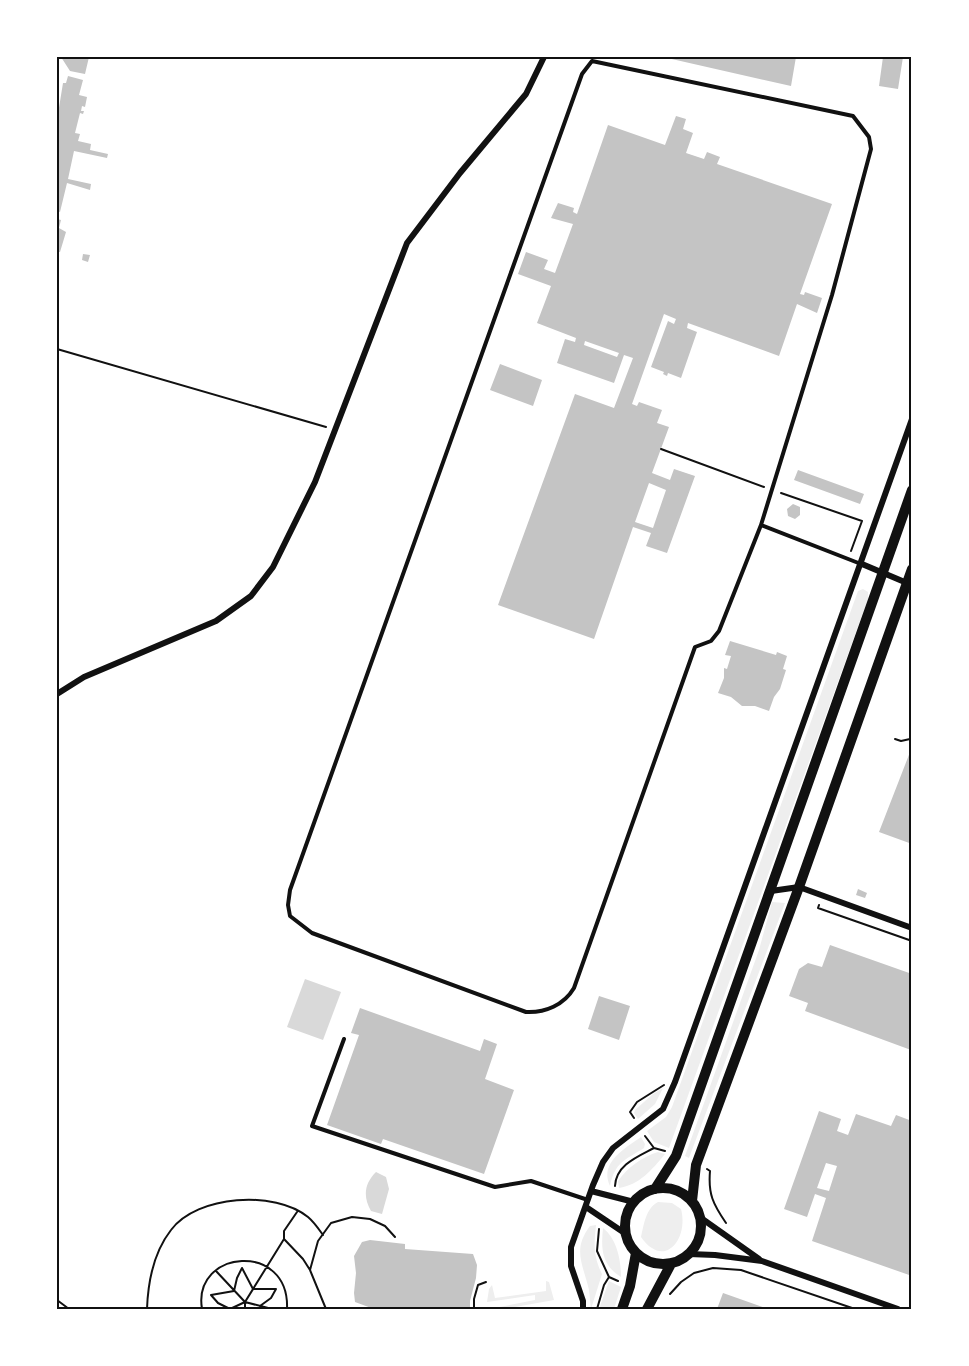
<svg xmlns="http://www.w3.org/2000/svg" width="969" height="1366" font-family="'Roboto Serif',serif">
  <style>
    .green { fill: #eee }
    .water { fill: #d9d9d9 }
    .building { fill: #c4c4c4; fill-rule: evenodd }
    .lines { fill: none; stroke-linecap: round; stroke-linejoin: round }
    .path { stroke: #111; stroke-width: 2 }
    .service { stroke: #111; stroke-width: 4 }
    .minor { stroke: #111; stroke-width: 6 }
    .secondary { stroke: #111; stroke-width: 10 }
    .neatline { fill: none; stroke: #111; stroke-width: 2 }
  </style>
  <rect width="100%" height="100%" fill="#fff"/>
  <path class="green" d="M863 589 868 592V599L669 1148 654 1142 647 1131 666 1117 672 1107 858 591Z
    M772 902 785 903 689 1158 685 1156 759 950Z
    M663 1088 655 1104 638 1119 634 1113 635 1110 653 1094Z
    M641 1137 645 1144 644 1148C625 1160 615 1162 610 1186 599 1163 624 1149 641 1137Z
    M658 1152 665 1154C652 1170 639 1185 619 1188L618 1181C628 1167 642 1157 658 1152Z
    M658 1202 672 1203 681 1209C689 1239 664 1270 641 1237 644 1224 646 1208 658 1202Z
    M596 1225C594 1244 593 1256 602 1274L591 1309C590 1303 590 1296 589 1290 583 1264 572 1250 590 1226Z
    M603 1228C617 1239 621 1260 621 1277 601 1265 601 1248 603 1228Z
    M546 1281 549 1282 554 1300 504 1309H489L535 1300V1295L487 1302 489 1289 492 1285 495 1298 546 1291Z
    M609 1281 621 1287 614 1309H599Z"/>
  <path class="water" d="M305 979 341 992 323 1040 287 1027Z
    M376 1172 386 1177 389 1189 382 1214 371 1211C363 1197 364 1184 376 1172Z"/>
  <path class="building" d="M61 57H89L85 74 70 71Z
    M663 57H796L791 86Z
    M883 57H903L898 89 879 86Z
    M68 76 83 80 79 95 87 97 85 107 82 106 81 111H84L83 114 80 113 75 133 80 134 78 141 91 144 90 150 108 154 107 158 74 151 68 179 91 184 90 190 67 183 60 212 57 211V120L63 83H66Z
    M676 116 686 119 683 129 693 133 686 153 704 159 707 152 720 157 717 164 832 204 800 294 804 295 805 292 822 298 817 313 797 304 779 356 688 323 687 328 697 332 681 378 668 373 667 376 663 374 664 372 651 367 668 321 674 324 676 319 664 314 632 404 637 406 639 402 662 410 657 423 669 427 652 473 670 480 674 469 695 476 667 553 646 546 651 533 633 527 594 639 498 605 575 394 614 408 633 358 624 355 614 383 557 363 565 339 575 342 576 338 537 323 551 286 518 274 526 252 548 260 544 269 555 273 573 224 551 218 558 203 574 208 573 212 577 214 608 125 665 145ZM585 341 619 353 617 357 584 345ZM649 483 666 490 653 528 635 522Z
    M57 219 61 220 59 228 66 232 60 252H57Z
    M83 254 90 255 88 262 82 260Z
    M500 364 542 380 533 406 490 390Z
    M798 470 864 494 860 504 794 480Z
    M793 504 800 507V515L795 519 788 516 787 509Z
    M730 641 776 655 777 652 787 656 783 669 786 670 780 689 774 697 769 711 755 706H742L731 697 718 693 724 678V668L727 669 731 656 725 655Z
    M912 747V844L879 832Z
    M858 889 867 893 865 898 856 895Z
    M830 945 912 974 911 1050 805 1011 808 1003 789 996 799 969 808 963 822 967Z
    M599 996 630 1006 619 1040 588 1029Z
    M360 1008 480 1051 484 1039 497 1044 485 1079 514 1090 484 1174 383 1139 381 1144 327 1125 359 1035 351 1033Z
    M819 1111 841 1119 837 1131 848 1135 856 1114 891 1126 896 1115 912 1121V1276L812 1241 826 1198 815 1194 807 1217 784 1209ZM826 1163 837 1166 829 1191 817 1188Z
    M370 1240 405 1244V1249L473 1254 477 1265 476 1278 470 1301V1309H374L355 1302 354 1293 356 1273 354 1256 362 1242Z
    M723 1293 768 1309H717Z"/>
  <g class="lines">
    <path class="path" d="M57 349 326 427
      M661 449 764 487
      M781 493 862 521 851 551
      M895 739 901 741 910 739 912 734
      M819 905 818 908 912 941
      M634 1118 630 1112 637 1102 664 1085
      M645 1136 654 1148
      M707 1169 710 1171C708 1194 713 1204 726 1223
      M615 1186C616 1165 637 1157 654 1148L665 1151
      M297 1212 284 1231V1239L303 1259 310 1270
      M599 1229 597 1251 609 1277 618 1281
      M216 1271 245 1302 272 1309
      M670 1294 681 1282 694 1273 713 1268 741 1270 855 1309
      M57 1300 69 1309
      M245 1302V1309
      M147 1309C148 1281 153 1253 171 1230 197 1195 275 1190 308 1217 314 1222 318 1228 323 1235
      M202 1309C192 1249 290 1241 287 1309
      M230 1309 218 1303 211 1295 234 1291 237 1278 242 1268 253 1289H276L271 1298 260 1306 261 1309
      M230 1309 245 1302 284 1239
      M326 1309 310 1270 318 1241 331 1223 352 1217 370 1219 385 1226 395 1237
      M474 1309V1299L478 1285 486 1282
      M597 1309 604 1285 609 1277"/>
    <path class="service" d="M761 525 719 631 711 641 695 647 574 988C564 1005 545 1013 526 1012L312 933 290 916 288 905 290 890 582 74 592 61 853 116 869 137 871 149 832 295 761 525 861 564
      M344 1039 312 1126 495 1187 531 1181 588 1200"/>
    <path class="minor" d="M862 564 907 583
      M57 694 84 677 216 621 251 596 273 567 315 482 407 243 460 173 526 94 544 57
      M771 891 799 887 912 928
      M591 1191 634 1202
      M586 1207 626 1234
      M701 1218 759 1259
      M689 1254 715 1255 762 1261 898 1309
      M583 1309V1301L571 1266V1247L593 1185 603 1162 613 1148 663 1109 675 1082 912 419"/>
    <path class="secondary" d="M625 1226a38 38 0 1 1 76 0a38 38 0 1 1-76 0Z
      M655 1189 676 1156 912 490
      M692 1201 696 1165 799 887 912 569
      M622 1309 630 1286 636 1253
      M647 1309 671 1264"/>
  </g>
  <rect width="969" height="1366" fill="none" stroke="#ffffff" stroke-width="117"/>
  <rect x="58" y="58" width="852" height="1250" class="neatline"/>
</svg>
